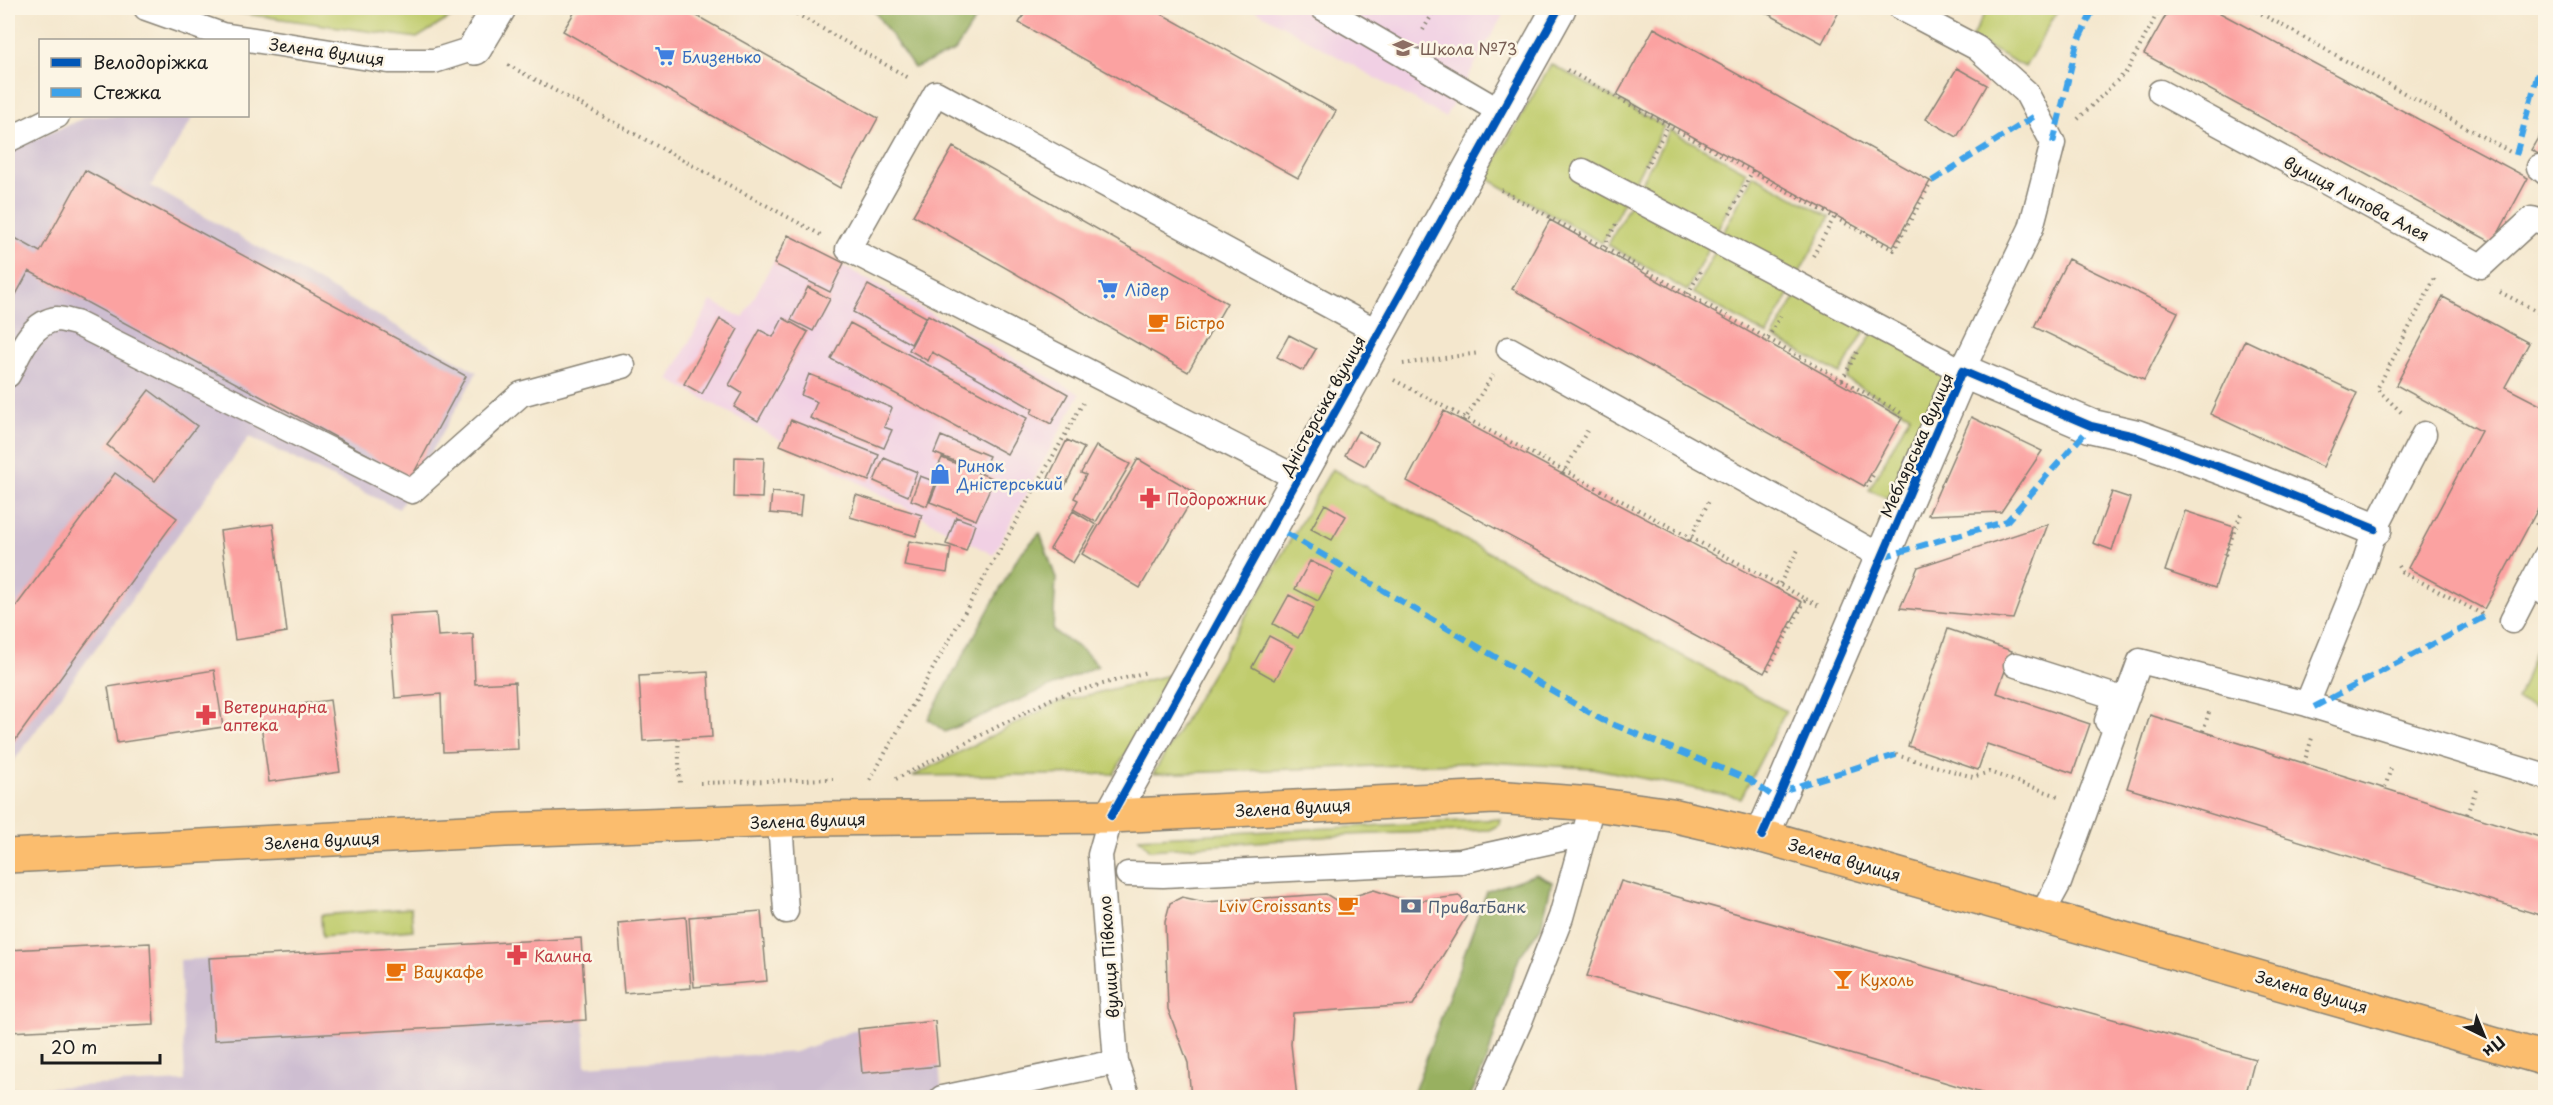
<svg xmlns="http://www.w3.org/2000/svg" width="2553" height="1105" font-family="'Playpen Sans',sans-serif">
  <style>
    .built { fill: #f1d0e4 }
    .industrial { fill: #cebed1 }
    .green { fill: #c0cc6d; stroke: #6e7444; stroke-width: 1.5 }
    .forest { fill: #98b060; stroke: #5a663e; stroke-width: 1.5 }
    .building { fill: #fba2a1 }
    .lines { fill: none; stroke-linecap: round; stroke-linejoin: round }
    .service-casing { stroke: #888274; stroke-width: 27 }
    .minor-casing { stroke: #888274; stroke-width: 36 }
    .tertiary-casing { stroke: #888274; stroke-width: 36 }
    .primary-casing { stroke: #888274; stroke-width: 36 }
    .path { stroke: #888274; stroke-width: 4; stroke-dasharray: 1.5 4.5; stroke-linecap: butt }
    .service { stroke: #fff; stroke-width: 24 }
    .minor { stroke: #fff; stroke-width: 33 }
    .tertiary { stroke: #fff; stroke-width: 33 }
    .primary { stroke: #fbbd6e; stroke-width: 33 }
    .quiet { stroke: #3da2ea; stroke-width: 6; stroke-dasharray: 12 6; stroke-linecap: butt }
    .cycleway-casing { stroke: #fcf5e5; stroke-width: 11 }
    .cycleway { stroke: #0057b8; stroke-width: 8 }
    .labels { text-anchor: middle; dominant-baseline: central; stroke-width: 5; stroke-linejoin: round; paint-order: stroke }
    .education-label { font-size: 16px; fill: #785e54; stroke: #fcf5e5; text-anchor: start }
    .street-label { font-size: 16px; fill: #1c1c1c; stroke: #fcf5e5 }
    .shop-label { font-size: 16px; fill: #366cbe; stroke: #fcf5e5; text-anchor: start }
    .food-label { font-size: 16px; fill: #c56008; stroke: #fcf5e5; text-anchor: start }
    .health-label { font-size: 16px; fill: #be3a42; stroke: #fcf5e5; text-anchor: start }
    .service-label { font-size: 16px; fill: #4e5e75; stroke: #fcf5e5; text-anchor: start }
  </style>
  <rect width="100%" height="100%" fill="#fcf5e5"/>
  <filter id="ink" filterUnits="userSpaceOnUse"><feTurbulence type="fractalNoise" baseFrequency=".0167" numOctaves="2"/><feDisplacementMap in="SourceGraphic" scale="12" xChannelSelector="R" yChannelSelector="G"/><feConvolveMatrix kernelMatrix="1 2 1 2 8 2 1 2 1" color-interpolation-filters="sRGB"/></filter>
  <filter id="wash" filterUnits="userSpaceOnUse"><feTurbulence type="fractalNoise" baseFrequency=".008" numOctaves="4" result="noise"/><feDisplacementMap in="SourceGraphic" scale="24" xChannelSelector="R" yChannelSelector="G"/><feGaussianBlur stdDeviation="1.35" result="paint"/><feColorMatrix in="noise" values="0 0 0 0 0 0 0 0 0 0 0 0 0 0 0 0 0 1.4 0 .05"/><feComposite in="paint" operator="in"/></filter>
  <g filter="url(#wash)">
    <rect width="100%" height="100%" fill="#f4e7cd"/>
    <path class="built" d="M1251 8H1507L1445 117Z
      M787 236 1080 394 993 555 669 380 711 301 743 318Z"/>
    <path class="industrial" d="M89 116H194L151 186 477 372 399 509 249 437 8 769V151Z
      M581 938 586 1066 795 1052 858 1029 935 1021 942 1097 8 1098V1089L185 1081 180 960Z"/>
    <path class="green" d="M204 8H453L458 13 417 38Z
      M1988 8H2059L2025 67 1971 38Z
      M1551 64 1664 126 1602 243 1486 178Z
      M1670 130 1747 172 1714 236 1635 194Z
      M1753 175 1830 217 1796 279 1720 239Z
      M1632 200 1711 243 1687 291 1608 245Z
      M1718 246 1793 287 1767 335 1693 293Z
      M1799 291 1867 327 1840 374 1773 337Z
      M1874 330 1958 373 1902 504 1869 490 1910 415 1846 379Z
      M1332 469 1786 711 1741 798 1592 768 1488 762 1153 774Z
      M2544 628 2546 629 2545 711 2517 700Z
      M1169 675 1114 774 913 776 1056 703Z
      M1500 819 1499 825 1489 830 1347 835 1150 850 1139 838Z
      M411 908 413 930 322 937 321 915Z"/>
    <path class="forest" d="M872 8H983L955 51 914 68Z
      M1040 533 1056 578 1053 631 1084 651 1098 666 945 732 928 719 1019 555Z
      M1536 874 1552 882 1541 927 1520 956 1512 976 1487 1060 1470 1097H1412L1487 891Z"/>
    <g id="blocks">
      <path class="building" d="M577 8H683L878 118 840 188 563 31Z
        M1028 8H1151L1336 111 1298 178 1019 23Z
        M1757 8H1841L1822 43Z
        M2170 8H2211L2528 178 2493 243 2144 54Z
        M1654 28 1930 181 1893 247 1617 95Z
        M1957 68 1987 85 1957 137 1926 119Z
        M2546 124V158L2531 150Z
        M953 147 1227 303 1188 372 913 215Z
        M85 170 466 376 411 478 29 271 8 309V234L40 252Z
        M1550 220 1902 418 1864 486 1512 289Z
        M788 235 844 263 830 292 774 264Z
        M2068 259 2178 312 2144 380 2034 327Z
        M868 285 926 317 911 344 853 312Z
        M808 287 830 299 813 331 791 320Z
        M2443 297 2529 343 2505 387 2546 408V494L2484 609 2408 568 2481 431 2396 385Z
        M928 315 1068 394 1051 424 1031 413 1033 409 932 352 928 361 909 350Z
        M783 318 808 332 758 421 734 407 742 393 729 385 760 330 773 337Z
        M720 319 738 329 702 394 684 384Z
        M850 323 1027 418 1007 454 831 359Z
        M1289 335 1316 349 1303 371 1277 357Z
        M2245 340 2357 393 2323 467 2210 414Z
        M809 374 892 408 884 427 892 430 884 448 810 418 817 402 801 395Z
        M149 390 197 426 155 481 107 445Z
        M1444 411 1802 602 1764 673 1407 481Z
        M1971 417 2042 451 2001 512 1928 515Z
        M791 420 879 455 869 481 780 445Z
        M1358 431 1378 442 1365 466 1345 455Z
        M941 436 989 456 982 472 934 453Z
        M1067 440 1084 448 1065 486 1048 478Z
        M1096 446 1130 464 1096 522 1073 509 1078 500 1074 498 1086 475 1081 473Z
        M735 457 764 458 762 498 734 497Z
        M884 458 917 472 908 496 874 481Z
        M942 458 994 479 976 520 930 502 939 479 933 477Z
        M1138 459 1196 493 1140 588 1082 554Z
        M115 473 177 518 14 742 8 739V617Z
        M920 476 936 482 927 506 911 500Z
        M772 492 802 495 800 516 770 513Z
        M2112 492 2130 498 2112 550 2093 543Z
        M856 495 922 515 916 536 850 517Z
        M1325 504 1346 516 1332 540 1311 529Z
        M1073 511 1096 525 1073 563 1050 549Z
        M2185 511 2234 527 2215 588 2165 571Z
        M956 517 975 524 966 551 946 544Z
        M273 524 287 632 235 640 220 531Z
        M2048 524 2013 619 1900 608 1918 567Z
        M909 541 951 548 947 573 904 566Z
        M1310 561 1334 572 1318 601 1295 589Z
        M1289 595 1314 608 1298 638 1273 624Z
        M436 613 438 636 473 634 475 684 515 682 518 749 443 752 441 694 395 698 389 616Z
        M1948 629 2012 651 1997 693 2090 724 2073 773 1987 744 1978 770 1908 746Z
        M1269 636 1292 648 1275 680 1252 667Z
        M214 670 223 727 117 743 108 687Z
        M708 672 712 737 643 741 639 676Z
        M330 700 340 772 269 782 259 710Z
        M2150 715 2546 839V917L2127 788Z
        M1621 881 2255 1059 2246 1093 2257 1098H1998L1587 976Z
        M1374 890 1410 902 1459 896 1468 905 1466 917 1413 1005 1293 1013 1291 1044 1297 1098H1191L1188 1063 1168 1009 1165 922 1170 903 1182 897 1205 902 1326 894 1337 901Z
        M761 911 767 981 694 987 689 917Z
        M686 917 691 988 624 993 618 923Z
        M581 938 586 1020 214 1040 209 958Z
        M150 943 154 1025 8 1032V950Z
        M935 1021 939 1066 862 1073 858 1029Z"/>
    </g>
  </g>
  <g filter="url(#ink)">
    <use href="#blocks" fill-opacity="0" stroke="#888274" stroke-width="1.5"/>
    <g class="lines">
      <g class="service-casing">
        <path id="service" d="M146 8 222 35 388 61H434L475 48
          M1323 8 1501 112
          M2160 92 2481 266 2532 219 2546 223
          M8 140 57 116
          M2539 167 2546 173
          M1583 171 1962 371 2031 228 2053 143 2026 92 1977 48 1901 8
          M1509 349 1882 557
          M8 375C19 355 30 322 57 319 63 319 70 322 76 323L412 491 521 394 623 366
          M1297 478 848 249 936 93 1378 332
          M2530 586 2546 556
          M2512 621 2530 586 2546 593
          M2016 665 2116 697 2107 721
          M2307 704 2363 567 2375 529 2424 434
          M1111 816 1100 855 1116 1062 1128 1098
          M780 821 786 911
          M1128 874 1163 875 1461 861 1584 834
          M2042 914 2059 883 2140 661 2307 704 2546 777
          M942 1098 1116 1062
          M1486 1098 1520 1021 1561 917 1588 820"/>
      </g>
      <g class="minor-casing">
        <path id="minor" d="M475 48 499 8
          M1762 836 1962 371 2091 426 2135 436 2252 479 2375 529"/>
      </g>
      <g class="tertiary-casing">
        <path id="tertiary" d="M1111 816 1559 8"/>
      </g>
      <g class="primary-casing">
        <path id="primary" d="M8 856 505 830 815 819 1111 816 1495 797 1593 804 1672 815 1762 836 2546 1059"/>
      </g>
      <path class="path" d="M786 8 909 78
        M2251 8 2512 153
        M1423 30 1436 8
        M508 65 821 235
        M1567 70 1894 250 1932 181
        M2078 119 2127 71 2160 8
        M1646 167 1669 124
        M1501 190 1903 414
        M1730 214 1753 170
        M1604 247 1616 224
        M1813 256 1835 216
        M2500 292 2546 316
        M1688 294 1702 268
        M1768 338 1782 313
        M1403 364 1479 353
        M1394 380 1806 599 1766 673
        M1842 380 1857 352
        M2401 412 2377 389 2435 278
        M1464 421 1493 375
        M1563 474 1587 431
        M1866 487 1875 472
        M2536 525 2546 508
        M1689 541 1710 499
        M2225 555 2241 514
        M2398 566 2402 572 2482 614
        M1777 589 1799 548
        M1806 599 1821 607
        M2203 731 2209 712
        M678 739 680 784
        M1896 755 1973 777 1989 772 2058 796
        M2304 763 2312 738
        M896 779 1055 697 1147 672
        M870 780 1083 403
        M700 783 833 779
        M2385 787 2392 765
        M2467 814 2476 790"/>
      <use href="#service" class="service"/>
      <use href="#minor" class="minor"/>
      <use href="#tertiary" class="tertiary"/>
      <use href="#primary" class="primary"/>
      <path class="quiet" d="M2053 143 2077 43 2094 8
        M2516 155 2546 43
        M1932 181 2038 114
        M1286 533 1602 720 1750 780 1778 800
        M1882 557 2007 521 2091 426
        M2314 707 2486 616
        M1782 791 1896 755"/>
      <g class="cycleway-casing">
        <path id="cycleway" d="M1111 816 1559 8
          M1762 836 1962 371 2091 426 2135 436 2252 479 2375 529"/>
      </g>
      <use href="#cycleway" class="cycleway"/>
    </g>
  </g>
  <defs>
    <g id="school-bare" transform="scale(1.62)"><path d="M0-5L7-2L0 1L-7-2ZM-4 1L0 2.5L4 1V4Q0 6-4 4Z" fill="#8d6e63" stroke="#fcf5e5" stroke-width="2.5" paint-order="stroke"/></g>
    <g id="supermarket-bare" transform="scale(1.62)"><path d="M-6-5.5h2.5l.6 2H6L4.5 2H-2.5L-4.4-4H-6ZM-1.5 3.2a1.3 1.3 0 1 0 .1 0ZM3 3.2a1.3 1.3 0 1 0 .1 0Z" fill="#3f7fe0" stroke="#fcf5e5" stroke-width="2.5" paint-order="stroke"/></g>
    <g id="cafe-bare" transform="scale(1.62)"><path d="M-5.5-4.5H6V0H3Q3 3.5 0 3.5H-2.5Q-5.5 3.5-5.5 0ZM3-3.2v2h1.7v-2ZM-6 4.5H4V6H-6Z" fill="#e8710a" stroke="#fcf5e5" stroke-width="2.5" paint-order="stroke"/></g>
    <g id="shop-bare" transform="scale(1.62)"><path d="M-5-2.5h2.3a2.7 3.5 0 0 1 5.4 0H5L5.5 6h-11ZM-1.5-2.5h3a1.5 2.3 0 0 0-3 0Z" fill="#3f7fe0" stroke="#fcf5e5" stroke-width="2.5" paint-order="stroke"/></g>
    <g id="pharmacy-bare" transform="scale(1.62)"><path d="M-2-6h4v4h4v4h-4v4h-4v-4h-4v-4h4Z" fill="#e0444e" stroke="#fcf5e5" stroke-width="2.5" paint-order="stroke"/></g>
    <g id="bank-bare" transform="scale(1.62)"><path d="M-6-4H6V4H-6ZM0-2.3a2.3 2.3 0 1 0 0 4.6a2.3 2.3 0 1 0 0-4.6Z" fill="#5c6f8a" stroke="#fcf5e5" stroke-width="2.5" paint-order="stroke"/></g>
    <g id="bar-bare" transform="scale(1.62)"><path d="M-6-5H6L.8 .8V4.5H3.5V6h-7V4.5H-.8V.8Z" fill="#e8710a" stroke="#fcf5e5" stroke-width="2.5" paint-order="stroke"/></g>
  </defs>
  <g fill-rule="evenodd">
    <use href="#school-bare" x="1403" y="48"/>
    <use href="#supermarket-bare" x="665" y="56"/>
    <use href="#supermarket-bare" x="1108" y="289"/>
    <use href="#cafe-bare" x="1158" y="322"/>
    <use href="#shop-bare" x="940" y="474"/>
    <use href="#pharmacy-bare" x="1150" y="498"/>
    <use href="#pharmacy-bare" x="206" y="715"/>
    <use href="#cafe-bare" x="1348" y="905"/>
    <use href="#bank-bare" x="1411" y="906"/>
    <use href="#pharmacy-bare" x="517" y="955"/>
    <use href="#cafe-bare" x="396" y="971"/>
    <use href="#bar-bare" x="1843" y="979"/>
  </g>
  <g class="labels">
    <g class="education-label">
      <text x="1420" y="48">Школа №73</text>
    </g>
    <g class="street-label">
      <text transform="translate(327 51) rotate(8)">Зелена вулиця</text>
      <text transform="translate(2357 198) rotate(28)">вулиця Липова Алея</text>
      <text transform="translate(1322 405) rotate(-61)">Дністерська вулиця</text>
      <text transform="translate(1916 445) rotate(-66)">Меблярська вулиця</text>
      <text transform="translate(1293 807) rotate(-3)">Зелена вулиця</text>
      <text transform="translate(808 820) rotate(-2)">Зелена вулиця</text>
      <text transform="translate(322 840) rotate(-3)">Зелена вулиця</text>
      <text transform="translate(1845 859) rotate(16)">Зелена вулиця</text>
      <text transform="translate(1108 957) rotate(-94)">вулиця Півколо</text>
      <text transform="translate(2312 991) rotate(16)">Зелена вулиця</text>
    </g>
    <g class="shop-label">
      <text x="682" y="56">Близенько</text>
      <text x="1125" y="289">Лідер</text>
      <text x="957" y="465">Ринок<tspan x="957" dy="18">Дністерський</tspan></text>
    </g>
    <g class="food-label">
      <text x="1175" y="322">Бістро</text>
      <text x="1331" y="905" text-anchor="end">Lviv Croissants</text>
      <text x="413" y="971">Ваукафе</text>
      <text x="1860" y="979">Кухоль</text>
    </g>
    <g class="health-label">
      <text x="1167" y="498">Подорожник</text>
      <text x="223" y="706">Ветеринарна<tspan x="223" dy="18">аптека</tspan></text>
      <text x="534" y="955">Калина</text>
    </g>
    <g class="service-label">
      <text x="1428" y="906">ПриватБанк</text>
    </g>
  </g>
  <rect width="2553" height="1105" fill="none" stroke="#fcf5e5" stroke-width="30"/>
  <rect x="39" y="39" width="210" height="78" fill="#fcf5e5" stroke="#a29e95" stroke-width="1.5"/>
  <rect x="51" y="58" width="30" height="9" fill="#0057b8" stroke="#a29e95" stroke-width="1.5"/>
  <text x="93" y="69" font-size="18" fill="#1c1c1c">Велодоріжка</text>
  <rect x="51" y="88" width="30" height="9" fill="#3da2ea" stroke="#a29e95" stroke-width="1.5"/>
  <text x="93" y="99" font-size="18" fill="#1c1c1c">Стежка</text>
  <g transform="translate(2484 1036) rotate(137)" stroke="#fcf5e5" stroke-width="4.5" paint-order="stroke">
  <path d="M0-4.5L10 22L0 15L-10 22Z" fill="#1c1c1c"/>
  <text y="-9" font-size="16" font-weight="bold" text-anchor="middle" fill="#1c1c1c">Пн</text>
  </g>
  <path d="M42 1054v9h118v-9" fill="none" stroke="#1c1c1c" stroke-width="3"/>
  <text x="51" y="1054" font-size="18" fill="#1c1c1c" stroke="#fcf5e5" stroke-width="4.5" paint-order="stroke">20 m</text>
</svg>
